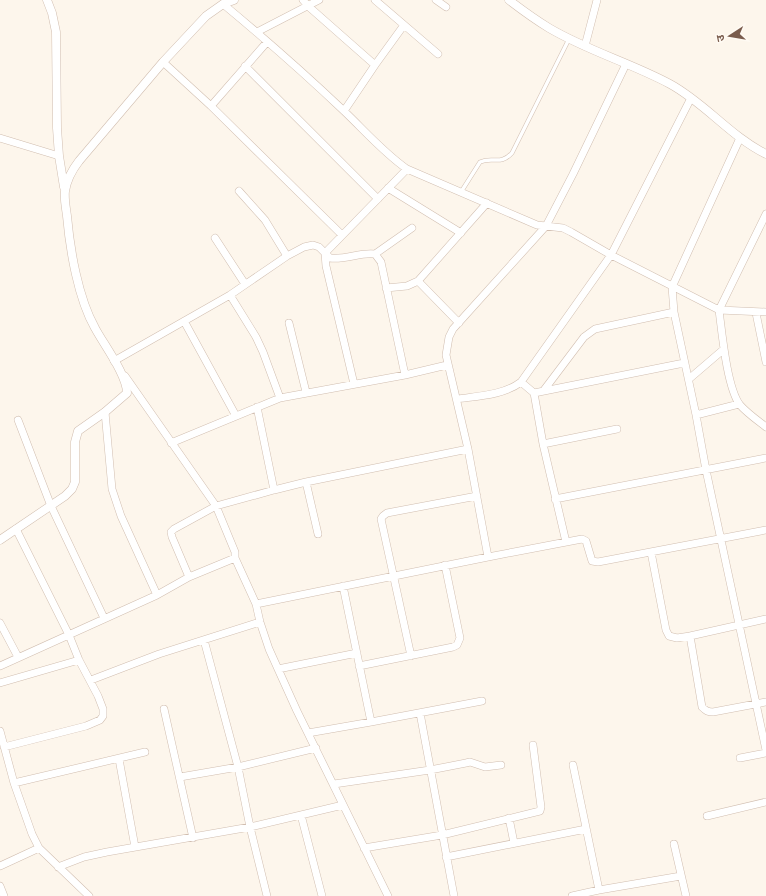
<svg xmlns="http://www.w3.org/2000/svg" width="766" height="896" font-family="'Fira Sans Condensed','Noto Sans Devanagari',sans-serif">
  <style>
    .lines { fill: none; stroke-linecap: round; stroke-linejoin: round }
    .service-casing { stroke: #d1beb0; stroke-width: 4.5 }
    .minor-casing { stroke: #d1beb0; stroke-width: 8 }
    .tertiary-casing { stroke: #d1beb0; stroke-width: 9 }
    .service { stroke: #fff; stroke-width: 3.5 }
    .minor { stroke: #fff; stroke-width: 7 }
    .tertiary { stroke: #fff; stroke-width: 8 }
  </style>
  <rect width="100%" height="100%" fill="#fdf6ec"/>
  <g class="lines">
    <g class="service-casing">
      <path id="service" d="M461 192 480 162C493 156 500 166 512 153L569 39"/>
    </g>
    <g class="minor-casing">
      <path id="minor" d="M303 0 308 6 375 65
        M375 0 438 54
        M436 0 446 7
        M223 4C264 38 305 74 344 111 365 131 384 153 407 169L530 222 537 225 563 228 571 232 611 255 719 310C722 333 727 388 740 405 747 413 757 420 766 427
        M257 32 319 0
        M585 46 597 0
        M163 62 211 106 342 235
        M245 66 378 199
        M211 106 267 42
        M344 111 375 65 404 25
        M0 138 59 156
        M740 138 672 287 674 312 696 415 706 470 766 750
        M388 188 461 233
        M239 191 265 220 287 256
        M766 214 719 310 766 312
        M215 238 245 284
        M375 254 412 228
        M418 281 459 323
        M386 288 407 286 418 281 487 203
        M230 295 256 337 263 352 280 398
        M756 313 766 362
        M184 321 236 416
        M289 323 306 392
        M114 361 230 295 287 256 304 247 313 245 319 247 330 258C346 260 360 252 375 254L381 262 405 375
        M125 376 216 506 235 552V558L256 604 260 622 269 649 278 669 297 711 388 896
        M689 379 724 349
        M521 382 534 393 543 444 566 542
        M354 384 326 266 325 253 407 169
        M544 390 584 337 595 329 674 312
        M534 393 684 363
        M457 399C478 396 504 395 521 382L611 255 691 98
        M257 407 274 490
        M105 412 112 489 121 516 157 595
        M696 415 739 404
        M18 420 51 506 104 618
        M171 443 280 398 405 375 447 365
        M543 444 617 429
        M306 482 318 534
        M555 499 766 458
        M651 552 666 630 669 636 677 638 690 636
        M488 557 468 449 446 355 449 337 453 329 546 226 573 174 626 64
        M189 577 172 537 171 532 174 529 216 506 274 490 306 482 468 449
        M343 586 371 722
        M256 604 488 557 582 539 586 541 592 561 598 562 766 530
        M766 619 690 636 702 707C706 711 708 712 713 712L766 702
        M0 623 18 657
        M204 640 238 767 250 827 267 896
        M411 656 381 519 383 516 387 513 477 496
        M0 666 157 595 189 577 235 558
        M359 666 453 647 457 645 460 638 445 565
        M278 669 357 653
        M91 680 159 654 260 622
        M0 683 79 660
        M164 709 193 838
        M420 713 454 896
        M0 731 14 783 32 834 39 848 89 896
        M308 733 371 722 482 701
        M4 747 86 726 100 720 103 716V709L98 696 79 660 69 635 16 529
        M740 758 766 753
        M119 759 135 847
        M573 765 599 890
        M180 777 238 767 316 748
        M14 783 145 752
        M334 784 430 770 466 763 470 762 485 767 501 765
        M301 815 322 896
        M707 816 766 802
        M509 818 514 843
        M674 844 686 896
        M364 848 442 835 540 811 541 807 533 745
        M446 857 586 829
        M0 866 39 848
        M58 867 84 857 107 852 250 827 343 805
        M0 886 4 896
        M572 896 599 890 681 876"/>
    </g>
    <g class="tertiary-casing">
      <path id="tertiary" d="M47 0 52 13 56 32 57 128 59 156 64 187
        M509 0C522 10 536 20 549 28 588 51 631 63 670 84 705 103 730 136 766 154
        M0 540 65 496 72 489 75 482V442L78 431 105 412 127 393C127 375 104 345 95 328 78 298 70 250 67 216 66 208 64 199 65 191 67 179 72 170 79 161L163 62 206 16 223 4 234 0"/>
    </g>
    <use href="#service" class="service"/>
    <use href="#minor" class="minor"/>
    <use href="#tertiary" class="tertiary"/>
  </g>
  <g transform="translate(730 36) rotate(258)" stroke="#fffaf3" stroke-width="3" paint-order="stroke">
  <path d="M0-3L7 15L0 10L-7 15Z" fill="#7a5c4d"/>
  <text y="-6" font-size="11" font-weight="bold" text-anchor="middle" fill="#7a5c4d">उ</text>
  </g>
</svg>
